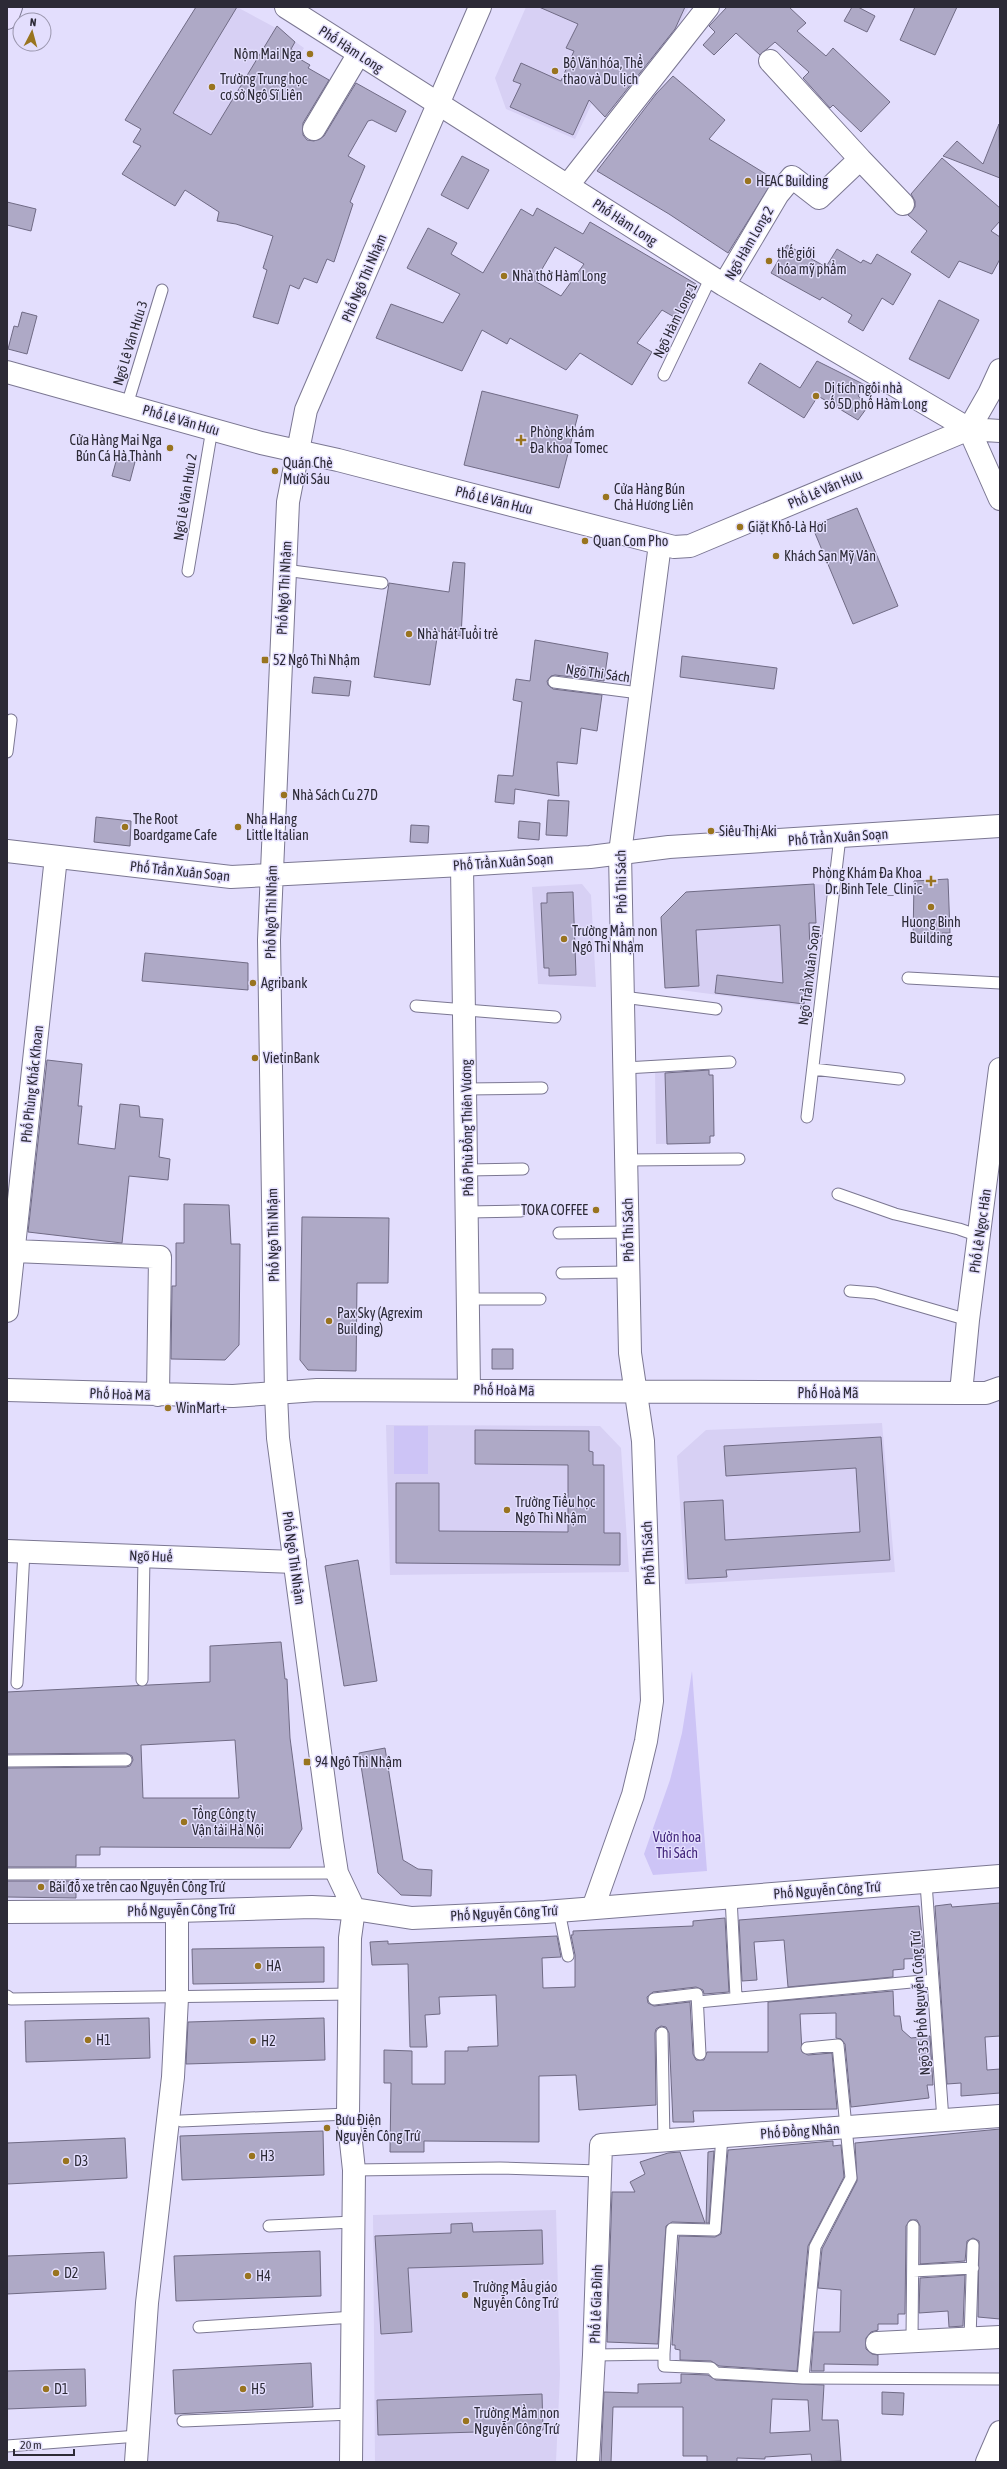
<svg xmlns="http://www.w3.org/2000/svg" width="1007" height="2469" font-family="'Asap Condensed',sans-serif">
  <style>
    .built { fill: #d7d0f4 }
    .green { fill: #cdc4f6 }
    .building { fill: #aea9c6; stroke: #706b85; fill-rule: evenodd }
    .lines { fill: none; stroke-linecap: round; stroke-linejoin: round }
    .service-casing { stroke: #7b7792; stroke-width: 13 }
    .minor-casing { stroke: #7b7792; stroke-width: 24 }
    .tertiary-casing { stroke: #7b7792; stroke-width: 24 }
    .secondary-casing { stroke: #7b7792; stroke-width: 24 }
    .service { stroke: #fff; stroke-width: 11 }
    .minor { stroke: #fff; stroke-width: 22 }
    .tertiary { stroke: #fff; stroke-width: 22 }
    .secondary { stroke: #e7e0ff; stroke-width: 22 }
    .poi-dot { fill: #99741f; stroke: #e3defd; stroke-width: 1.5 }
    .labels { text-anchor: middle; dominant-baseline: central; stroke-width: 3; stroke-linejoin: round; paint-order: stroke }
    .street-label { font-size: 14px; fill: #2c2a36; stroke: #e3defd }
    .poi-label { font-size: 14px; fill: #2c2a36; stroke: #e3defd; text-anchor: start }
    .park-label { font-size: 14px; fill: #44287d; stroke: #e3defd }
  </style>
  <rect width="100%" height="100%" fill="#e3defd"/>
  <path class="built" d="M196 7H237L276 28 304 48 207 204 185 190 175 206 122 174 141 146 133 142 141 129 125 120Z
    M526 7H689L669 44 652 60 625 50 600 86 575 139 506 109 495 78Z
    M582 884 591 895 596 987 538 984 532 887Z
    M814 884 828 885 811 1007 665 988 661 917 686 892Z
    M709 1066 710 1143 656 1144 655 1068Z
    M882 1423 895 1572 685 1584 677 1456 706 1430Z
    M386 1425 600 1426 621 1448 629 1572 390 1575Z
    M556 2210 560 2375 556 2462H375L373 2215Z"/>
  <path class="green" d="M394 1426H428V1474H394Z
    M692 1671 707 1871 653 1875 644 1854 670 1780 682 1733Z"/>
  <path class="building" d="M196 7H237L173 113 211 135 277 26 295 42 291 49 300 55 298 58 310 65 308 68 329 80 303 123V135L307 140 314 141 324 136 356 83 406 111 396 132 372 120 368 121 348 156 365 166 350 202 353 204 334 262 327 259 317 283 304 278 299 289 290 285 278 324 253 317 267 270 263 268 273 236 236 224 217 221 219 212 185 190 175 206 122 174 141 146 133 142 141 129 125 120Z
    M539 7H685L675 29 605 117 589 100 573 135 510 107 521 84 513 81 521 63 561 81 574 51 566 48 578 24Z
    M727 7H789L806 23 797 31 826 56 833 48 890 102 861 132 833 105 830 108 803 78 809 72 775 42 760 55 736 33 714 55 703 45 715 32 709 26Z
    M852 7H858L875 16 867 32 844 21Z
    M915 7H957L935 55 900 40Z
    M673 76 725 120 709 139 774 179 728 253 669 214 597 171 656 94Z
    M999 124 1000 178 943 156 957 141 983 164Z
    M462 156 489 170 468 209 441 195Z
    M942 158 1000 208V221L991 231 1000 237V259L992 274 959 261 949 278 911 252 927 231 908 215 915 207V201L911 194Z
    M7 202 36 209 31 231 7 225Z
    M537 208 583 234 590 222 696 284 676 318 662 310 637 343 652 352 632 385 580 353 566 370 510 338 507 344 482 330 462 371 376 338 391 304 443 323 460 294 407 268 428 228 457 243 451 254 483 273 521 209 533 216ZM555 247 584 264 561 296 535 281Z
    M787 245 826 267 837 249 861 263 863 260 871 264 877 254 911 274 893 305 882 298 863 331 848 322 852 315 822 297 820 300 771 273Z
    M939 300 979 320 949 379 909 359Z
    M22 312 37 316 27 354 8 349 14 326 18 327Z
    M817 361 865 385 858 396 869 405 858 420 818 396 804 418 748 383 760 363 800 388Z
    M482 391 578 415 559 488 464 465Z
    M117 458 135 462 130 481 112 476Z
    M857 508 898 606 853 624 812 526Z
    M453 562 465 563 461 636 438 631 430 685 374 677 389 583 449 592Z
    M535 640 608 653 604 681 555 675 551 676 547 681 548 685 553 689 602 695 597 731 581 728 577 764 557 762 559 796 515 789 514 804 495 802 498 775 513 776 522 702 513 700 516 679 530 681Z
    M682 656 777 668 774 689 680 677Z
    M314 677 351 681 349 696 312 693Z
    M548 800 569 801 567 836 546 835Z
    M96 817 131 821 130 846 94 842Z
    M519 821 540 823 539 840 518 838Z
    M411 825 429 826 428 843 410 842Z
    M948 879 950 933H942V940H913L914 881Z
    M814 884 816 923H809L811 978 806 979 804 1004 715 993 717 975 783 983 780 925 696 930 699 986 665 988 661 917 686 892Z
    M573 892 576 975 549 976V968H544L541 903H547V893Z
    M145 953 248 963V990L142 981Z
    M47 1060 82 1064 78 1106H82L78 1144 115 1149 120 1104 139 1106 140 1117 163 1119 159 1157 170 1159 168 1180 129 1176 122 1243 28 1232Z
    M709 1070V1075H713L714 1136H710V1143L667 1144 665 1073Z
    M184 1204 229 1205 231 1244H240L239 1345 225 1360 171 1359 172 1286H176V1243H184Z
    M302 1217 389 1218 388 1283H357L356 1371 308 1370 300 1360Z
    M492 1349H513V1369H492Z
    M475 1430 589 1431V1451L593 1452V1465H604V1533H620V1565L396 1563V1483H439V1531L568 1532V1465L475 1464Z
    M881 1437 890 1560 726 1570 727 1577 688 1579 684 1502 723 1500 725 1540 860 1532 856 1468 726 1476 724 1446Z
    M358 1560 377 1681 344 1686 325 1566Z
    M281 1642 285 1679H287L290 1738 302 1829 290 1848 100 1847V1855H76V1867H7V1768L126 1767 130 1766 133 1760 132 1756 126 1753 7 1754V1692L210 1682V1646ZM235 1740 239 1798H143L141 1745Z
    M385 1748 403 1860 418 1869 432 1870 431 1896 401 1895 378 1873 359 1753Z
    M7 1881H76V1898L7 1897Z
    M1000 1903V2036L985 2037 987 2070 1000 2069V2093L961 2096V2083L947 2084 935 1906 951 1904 952 1907Z
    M919 1906 924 1958 904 1959V1969L893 1970V1977L788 1987 784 1940 754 1942 757 1980 742 1981 739 1920Z
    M725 1918 729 1992 704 1994 703 1990 696 1987 653 1992 647 1997 648 2003 654 2006 690 2002 693 2054 696 2060H704L707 2052H768V2002L893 1991 894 2016H900L902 2030 911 2038 930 2036 933 2085H927L929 2098 851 2107 845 2044 841 2039 836 2038V2013L800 2014 802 2052 808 2055 832 2053 837 2109 693 2111 694 2122H673L669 2033 666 2027 661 2026 656 2029 655 2033 656 2105 579 2110 576 2075 539 2076V2142L424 2141V2152H390L391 2083H384V2050L412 2051V2084H445V2051H468V2047L498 2046 496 1995 439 1997 440 2014 425 2015 427 2047H410L408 1964 372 1965 370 1942 388 1941V1944L557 1936 561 1957 542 1958 543 1988 575 1987V1955L571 1935H573V1931L693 1926V1921Z
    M324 1947V1982L193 1984 192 1949Z
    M149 2018 150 2058 26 2062 25 2021Z
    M324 2018 325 2060 186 2064 188 2022Z
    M1000 2129V2319L978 2317 979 2241 973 2238 967 2241 965 2261 920 2264V2226L917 2220H910L906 2226 905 2314H898V2324H878V2330L871 2332 866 2338V2349L872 2354 878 2355V2365L824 2364V2371H811L814 2332H840L841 2290 818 2288 822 2249 857 2181 855 2143Z
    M323 2131 324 2175 182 2180 180 2136Z
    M125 2138 127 2178 7 2184V2143Z
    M833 2141V2146L841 2145 844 2177 808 2246 797 2371 719 2366 711 2361 680 2360V2350L675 2349V2345H672L679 2236 715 2237 721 2234 728 2150Z
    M714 2151 709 2223H706L708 2152Z
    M680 2152 705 2223 672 2222 666 2226 658 2344 607 2342 612 2192H635L630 2182 645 2174 640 2162 668 2153Z
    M472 2223 473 2232 542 2230 543 2264 408 2268 412 2332 381 2334 375 2236 451 2233V2224Z
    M320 2251 321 2296 176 2301 174 2256Z
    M104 2252 106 2289 7 2294V2256Z
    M965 2275 963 2326 949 2327 948 2311 919 2313 920 2278Z
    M311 2363 313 2407 175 2414 173 2370Z
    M85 2369 86 2406 7 2409V2371Z
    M681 2374 708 2375 716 2380 824 2385 822 2420H838L841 2461 812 2462 811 2454 765 2457V2459L737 2458V2462H707V2456H683V2407H613L611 2462H601L604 2392 638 2393V2384L681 2383ZM772 2399 808 2400 810 2431 770 2433Z
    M882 2392 904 2393 903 2415 882 2414Z
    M542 2394 543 2430 378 2435 377 2400Z"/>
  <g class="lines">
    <g class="service-casing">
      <path id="service" d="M664 375 711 277
        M127 405 162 290
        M285 570 382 583
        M188 571 212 429
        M554 682 639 693
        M7 752 11 720
        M908 978 1000 983
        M623 997 716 1009
        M416 1006 555 1017
        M625 1068 730 1062
        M813 1069 899 1079
        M466 1089 542 1088
        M807 1117 840 837
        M627 1160 739 1159
        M468 1170 523 1169
        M838 1194 895 1214 959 1229 979 1236
        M468 1212 521 1211
        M559 1233 628 1232
        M562 1273 628 1272
        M850 1291 875 1293 968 1320
        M469 1299H540
        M142 1680 144 1556
        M17 1683 24 1551
        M7 1761 126 1760
        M7 1874 337 1873
        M926 1883 943 2120
        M731 1897 736 1997
        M559 1911 568 1956
        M7 1996 11 1999 351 1994
        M654 1999 697 1994 700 2054
        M698 2002 933 1980
        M662 2033 664 2141
        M181 2121 348 2114
        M354 2170 500 2168 600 2171
        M269 2226 353 2222
        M913 2271 973 2268
        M199 2327 354 2317
        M970 2339 973 2245
        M912 2340 913 2226
        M664 2354 672 2229 715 2230 722 2136
        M594 2355 664 2354V2366L711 2368 716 2373 803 2378 1000 2379
        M803 2378 815 2247 851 2178 838 2045 807 2048
        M183 2421 352 2414
        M7 2446 138 2436"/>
    </g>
    <g class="minor-casing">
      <path id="minor" d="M286 7 724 285 969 429
        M314 129 358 55
        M860 159 903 204
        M568 185 708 7
        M724 285 778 194 792 177 819 198 860 159 770 61
        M462 865 469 1390
        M14 1251 160 1257 158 1395
        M7 1311 56 857
        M7 1390 233 1396 317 1390 961 1393H986L1000 1388
        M961 1393 968 1320 1000 1069
        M7 1551 295 1562
        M593 1908 633 1795 646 1741 652 1701 643 1441 630 1353 620 853 660 544
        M877 2343 1000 2337
        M136 2462 147 2303 173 2077 177 1998V1911
        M351 2462 354 2170 348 2114 350 1938 354 1909
        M588 2462 594 2355 601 2145 1000 2116
        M987 2462 1000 2432"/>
    </g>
    <g class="tertiary-casing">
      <path id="tertiary" d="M7 372 261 443 338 460 674 547 690 546 969 429 1000 431
        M969 429 1000 499
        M969 429 989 394 1000 370
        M7 851 231 877 462 865 590 857 669 847 1000 826
        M354 1909 337 1873 332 1841 278 1438 276 1394 269 940 288 502 306 410 480 7
        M7 1912 177 1911 312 1907 354 1909 412 1918 545 1912 1000 1876"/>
    </g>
    <g class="secondary-casing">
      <path id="secondary" d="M7 18 11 7"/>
    </g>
    <use href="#service" class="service"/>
    <use href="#minor" class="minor"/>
    <use href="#tertiary" class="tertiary"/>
    <use href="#secondary" class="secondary"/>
  </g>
  <g class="poi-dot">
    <circle cx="310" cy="54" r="4"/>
    <circle cx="555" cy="71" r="4"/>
    <circle cx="212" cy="87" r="4"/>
    <circle cx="748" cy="181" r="4"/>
    <circle cx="769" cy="261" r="4"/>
    <circle cx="504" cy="276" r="4"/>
    <circle cx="816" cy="396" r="4"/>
    <path d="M519 434h4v4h4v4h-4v4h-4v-4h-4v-4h4z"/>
    <circle cx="170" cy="448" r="4"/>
    <circle cx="275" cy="471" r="4"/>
    <circle cx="606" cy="497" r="4"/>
    <circle cx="740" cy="527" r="4"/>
    <circle cx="585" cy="541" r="4"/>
    <circle cx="776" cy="556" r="4"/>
    <circle cx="409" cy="634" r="4"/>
    <rect x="261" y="656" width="8" height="8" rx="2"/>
    <circle cx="284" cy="795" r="4"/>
    <circle cx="125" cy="827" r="4"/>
    <circle cx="238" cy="827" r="4"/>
    <circle cx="711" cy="831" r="4"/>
    <path d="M929 875h4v4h4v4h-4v4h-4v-4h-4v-4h4z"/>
    <circle cx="931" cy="907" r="4"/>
    <circle cx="564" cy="939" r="4"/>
    <circle cx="253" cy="983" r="4"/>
    <circle cx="255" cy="1058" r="4"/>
    <circle cx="596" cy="1210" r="4"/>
    <circle cx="329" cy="1321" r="4"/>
    <circle cx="168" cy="1408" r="4"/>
    <circle cx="507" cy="1510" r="4"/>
    <rect x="303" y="1758" width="8" height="8" rx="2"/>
    <circle cx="184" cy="1822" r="4"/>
    <circle cx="41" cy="1887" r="4"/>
    <circle cx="258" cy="1966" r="4"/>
    <circle cx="88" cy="2040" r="4"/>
    <circle cx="253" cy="2041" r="4"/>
    <circle cx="327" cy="2128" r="4"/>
    <circle cx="252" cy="2156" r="4"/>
    <circle cx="66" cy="2161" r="4"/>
    <circle cx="56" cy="2273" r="4"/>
    <circle cx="248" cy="2276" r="4"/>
    <circle cx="465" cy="2295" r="4"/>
    <circle cx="46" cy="2389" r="4"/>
    <circle cx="243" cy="2389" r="4"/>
    <circle cx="466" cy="2421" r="4"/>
  </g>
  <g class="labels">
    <g class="street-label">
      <text transform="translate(351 49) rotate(33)">Phố Hàm Long</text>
      <text transform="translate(625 222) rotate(33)">Phố Hàm Long</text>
      <text transform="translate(749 243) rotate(-60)">Ngõ Hàm Long 2</text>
      <text transform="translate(364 278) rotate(-67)">Phố Ngô Thì Nhậm</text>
      <text transform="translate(675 320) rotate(-64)">Ngõ Hàm Long 1</text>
      <text transform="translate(130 343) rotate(-73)">Ngõ Lê Văn Hưu 3</text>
      <text transform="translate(181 420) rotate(16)">Phố Lê Văn Hưu</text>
      <text transform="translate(825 489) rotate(-23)">Phố Lê Văn Hưu</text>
      <text transform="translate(185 497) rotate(-81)">Ngõ Lê Văn Hưu 2</text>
      <text transform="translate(494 500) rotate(14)">Phố Lê Văn Hưu</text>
      <text transform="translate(284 588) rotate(-87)">Phố Ngô Thì Nhậm</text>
      <text transform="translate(598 673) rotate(8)">Ngõ Thi Sách</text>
      <text transform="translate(838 837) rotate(-4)">Phố Trần Xuân Soạn</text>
      <text transform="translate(503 862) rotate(-4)">Phố Trần Xuân Soạn</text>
      <text transform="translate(180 871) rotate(6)">Phố Trần Xuân Soạn</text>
      <text transform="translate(621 882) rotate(-91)">Phố Thi Sách</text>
      <text transform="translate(271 912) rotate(-89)">Phố Ngô Thì Nhậm</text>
      <text transform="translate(809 975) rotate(-83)">Ngõ Trần Xuân Soạn</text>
      <text transform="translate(32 1084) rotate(-84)">Phố Phùng Khắc Khoan</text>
      <text transform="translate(467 1128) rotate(-91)">Phố Phù Đổng Thiên Vương</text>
      <text transform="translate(628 1230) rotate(-91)">Phố Thi Sách</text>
      <text transform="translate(980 1231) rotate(-82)">Phố Lê Ngọc Hân</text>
      <text transform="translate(273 1235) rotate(-91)">Phố Ngô Thì Nhậm</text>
      <text transform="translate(504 1390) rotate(1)">Phố Hoà Mã</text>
      <text x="828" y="1393">Phố Hoà Mã</text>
      <text transform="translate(120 1394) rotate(2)">Phố Hoà Mã</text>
      <text transform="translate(648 1553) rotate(-93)">Phố Thi Sách</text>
      <text transform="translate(151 1556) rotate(2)">Ngõ Huế</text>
      <text transform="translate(294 1558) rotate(82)">Phố Ngô Thì Nhậm</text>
      <text transform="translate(827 1890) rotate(-4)">Phố Nguyễn Công Trứ</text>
      <text transform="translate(181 1910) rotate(-1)">Phố Nguyễn Công Trứ</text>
      <text transform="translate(504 1913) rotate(-3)">Phố Nguyễn Công Trứ</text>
      <text transform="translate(920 2003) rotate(-94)">Ngõ 35 Phố Nguyễn Công Trứ</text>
      <text transform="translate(800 2131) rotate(-4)">Phố Đồng Nhân</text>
      <text transform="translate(596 2304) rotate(-88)">Phố Lê Gia Đỉnh</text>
    </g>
    <g class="poi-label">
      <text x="302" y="54" text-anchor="end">Nộm Mai Nga</text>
      <text x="563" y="63">Bộ Văn hóa, Thể<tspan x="563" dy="16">thao và Du lịch</tspan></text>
      <text x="220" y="79">Trường Trung học<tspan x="220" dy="16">cơ sở Ngô Sĩ Liên</tspan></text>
      <text x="756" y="181">HEAC Building</text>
      <text x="777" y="253">thế giới<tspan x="777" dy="16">hóa mỹ phẩm</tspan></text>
      <text x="512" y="276">Nhà thờ Hàm Long</text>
      <text x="824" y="388">Di tích ngôi nhà<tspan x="824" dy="16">số 5D phố Hàm Long</tspan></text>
      <text x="530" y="432">Phòng khám<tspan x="530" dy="16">Đa khoa Tomec</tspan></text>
      <text x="162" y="440" text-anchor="end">Cửa Hàng Mai Nga<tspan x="162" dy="16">Bún Cá Hà Thành</tspan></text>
      <text x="283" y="463">Quán Chè<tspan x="283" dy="16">Mười Sáu</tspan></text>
      <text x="614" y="489">Cửa Hàng Bún<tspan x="614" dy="16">Chả Hương Liên</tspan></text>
      <text x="748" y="527">Giặt Khô-Là Hơi</text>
      <text x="593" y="541">Quan Com Pho</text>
      <text x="784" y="556">Khách Sạn Mỹ Vân</text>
      <text x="417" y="634">Nhà hát Tuổi trẻ</text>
      <text x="273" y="660">52 Ngô Thì Nhậm</text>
      <text x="292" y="795">Nhà Sách Cu 27D</text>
      <text x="133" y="819">The Root<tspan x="133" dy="16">Boardgame Cafe</tspan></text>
      <text x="246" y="819">Nha Hang<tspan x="246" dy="16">Little Italian</tspan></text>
      <text x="719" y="831">Siêu Thị Aki</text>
      <text x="922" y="873" text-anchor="end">Phòng Khám Đa Khoa<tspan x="922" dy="16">Dr. Binh Tele_Clinic</tspan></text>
      <text x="931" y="922" text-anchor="middle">Huong Binh<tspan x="931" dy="16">Building</tspan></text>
      <text x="572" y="931">Trường Mầm non<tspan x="572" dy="16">Ngô Thì Nhậm</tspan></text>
      <text x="261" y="983">Agribank</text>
      <text x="263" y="1058">VietinBank</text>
      <text x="588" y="1210" text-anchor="end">TOKA COFFEE</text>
      <text x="337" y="1313">Pax Sky (Agrexim<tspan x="337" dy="16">Building)</tspan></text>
      <text x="176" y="1408">WinMart+</text>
      <text x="515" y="1502">Trường Tiểu học<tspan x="515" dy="16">Ngô Thì Nhậm</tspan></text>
      <text x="315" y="1762">94 Ngô Thì Nhậm</text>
      <text x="192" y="1814">Tổng Công ty<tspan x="192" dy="16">Vận tải Hà Nội</tspan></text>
      <text x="49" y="1887">Bãi đỗ xe trên cao Nguyễn Công Trứ</text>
      <text x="266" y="1966">HA</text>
      <text x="96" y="2040">H1</text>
      <text x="261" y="2041">H2</text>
      <text x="335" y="2120">Bưu Điện<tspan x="335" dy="16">Nguyễn Công Trứ</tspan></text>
      <text x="260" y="2156">H3</text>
      <text x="74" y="2161">D3</text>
      <text x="64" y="2273">D2</text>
      <text x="256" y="2276">H4</text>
      <text x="473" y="2287">Trường Mẫu giáo<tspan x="473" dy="16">Nguyễn Công Trứ</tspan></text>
      <text x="54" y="2389">D1</text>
      <text x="251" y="2389">H5</text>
      <text x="474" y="2413">Trường Mầm non<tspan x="474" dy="16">Nguyễn Công Trứ</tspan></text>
    </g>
    <g class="park-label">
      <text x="677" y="1837">Vườn hoa<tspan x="677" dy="16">Thi Sách</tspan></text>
    </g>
  </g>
  <rect width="1007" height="2469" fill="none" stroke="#2c2a36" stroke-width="16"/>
  <g transform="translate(32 32) rotate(6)"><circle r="19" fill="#e3defd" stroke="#9a96ad"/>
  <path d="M0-3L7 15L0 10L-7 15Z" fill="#99741f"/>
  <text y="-6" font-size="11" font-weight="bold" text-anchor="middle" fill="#2c2a36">N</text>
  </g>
  <path d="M14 2449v6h60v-6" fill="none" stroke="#2c2a36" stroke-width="2"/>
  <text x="20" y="2449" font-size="12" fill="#2c2a36" stroke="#e3defd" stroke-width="3" paint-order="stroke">20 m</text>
</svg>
